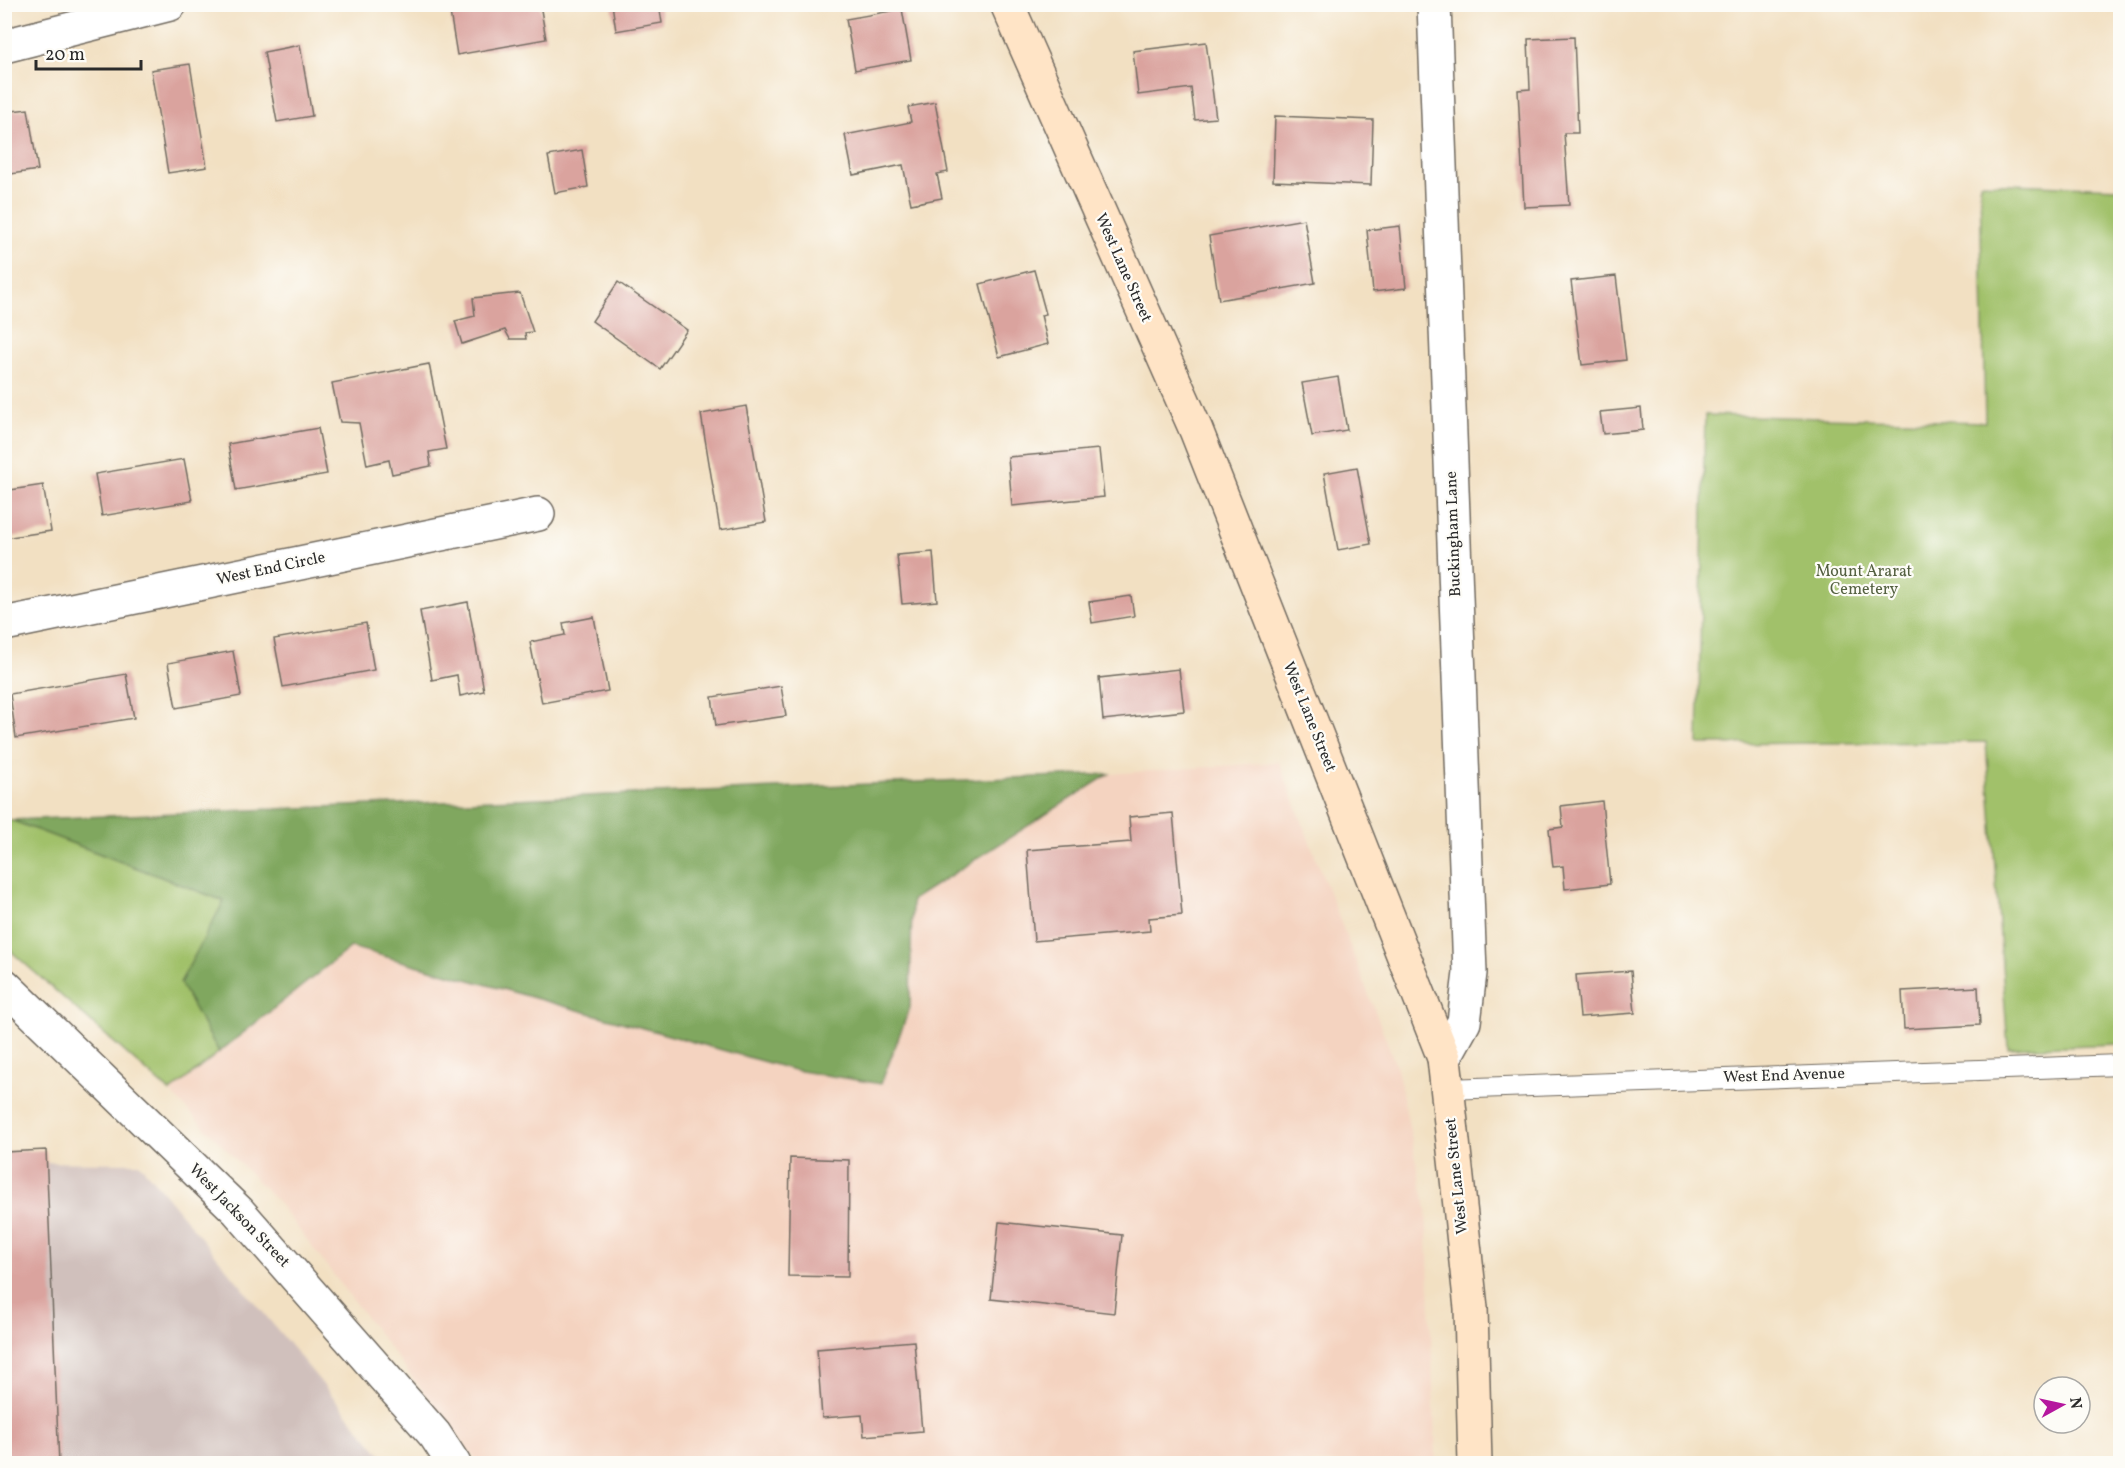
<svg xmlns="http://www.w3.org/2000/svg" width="2125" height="1468" font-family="Vollkorn,serif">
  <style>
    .built { fill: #f4d3c0 }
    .industrial { fill: #d0c0bc }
    .green { fill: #a1c16a; stroke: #66764a; stroke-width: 1.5 }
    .forest { fill: #80a75e; stroke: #566944; stroke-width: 1.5 }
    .building { fill: #daa39e }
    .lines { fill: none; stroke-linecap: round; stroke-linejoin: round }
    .lane-casing { stroke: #716a60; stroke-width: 22 }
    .street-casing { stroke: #716a60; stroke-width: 36 }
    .secondary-casing { stroke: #716a60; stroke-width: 36 }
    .lane { stroke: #fff; stroke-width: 20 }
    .street { stroke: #fff; stroke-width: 33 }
    .secondary { stroke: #ffe4c6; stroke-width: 33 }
    .labels { text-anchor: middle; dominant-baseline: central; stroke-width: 4.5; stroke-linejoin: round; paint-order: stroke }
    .street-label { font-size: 16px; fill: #2b2b2b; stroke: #fdfcf7 }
    .park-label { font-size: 16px; fill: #546041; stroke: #fdfcf7 }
  </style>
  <rect width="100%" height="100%" fill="#fdfcf7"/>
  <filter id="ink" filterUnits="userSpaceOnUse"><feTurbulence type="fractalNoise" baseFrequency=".0167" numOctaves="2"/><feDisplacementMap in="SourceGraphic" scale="12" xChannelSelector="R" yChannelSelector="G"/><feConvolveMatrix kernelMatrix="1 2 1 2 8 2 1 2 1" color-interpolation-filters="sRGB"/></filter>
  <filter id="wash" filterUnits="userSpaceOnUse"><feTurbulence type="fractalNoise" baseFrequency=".008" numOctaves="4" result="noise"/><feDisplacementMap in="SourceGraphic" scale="24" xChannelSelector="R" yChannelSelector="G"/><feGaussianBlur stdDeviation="1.35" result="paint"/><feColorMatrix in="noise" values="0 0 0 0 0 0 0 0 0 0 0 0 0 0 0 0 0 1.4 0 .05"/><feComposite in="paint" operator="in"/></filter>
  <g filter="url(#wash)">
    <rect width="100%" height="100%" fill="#f2e0c2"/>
    <path class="built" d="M1279 762 1397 1068 1426 1209 1436 1463H478L276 1200 170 1092 351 947 791 1070 881 1084 910 1007 912 900 1109 774Z"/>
    <path class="industrial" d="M5 1162 139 1163 388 1463 5 1464Z"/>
    <path class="green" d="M1980 183 2120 188V1044L2008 1048 1986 742 1698 744 1705 415 1985 422Z
      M5 820H11L225 901 180 983 219 1052 170 1092 5 946Z"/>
    <path class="forest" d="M1109 774 912 900 910 1007 881 1084 794 1070 351 947 219 1052 180 983 224 901 11 820Z"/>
    <g id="blocks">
      <path class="building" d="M493 4H540L546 39 457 55 450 12Z
        M612 4H659L662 23 616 31Z
        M902 9 911 60 855 70 846 19Z
        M1574 37 1578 133H1564L1569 205 1524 207 1518 90 1530 89 1528 39Z
        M1206 42 1216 118 1195 120 1191 88 1138 95 1133 51Z
        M300 45 312 116 277 122 264 52Z
        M190 64 207 167 168 173 151 70Z
        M935 102 948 172 937 174 942 198 911 204 903 165 853 175 845 135 911 122 908 107Z
        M28 109 38 170 4 175V112Z
        M1275 116 1373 120 1371 185 1273 181Z
        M582 150 588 187 555 193 548 156Z
        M1304 219 1315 283 1219 300 1209 236Z
        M1400 226 1406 288 1373 292 1367 230Z
        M1034 270 1046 314 1041 315 1048 344 999 357 980 284Z
        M1616 276 1626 360 1582 365 1571 281Z
        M618 282 687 330 660 369 592 321Z
        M520 293 533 332 525 333 526 339H510L505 330 462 344 455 321 475 316 473 298Z
        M429 364 446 449 429 452 431 466 392 474 389 460 367 465 359 423 340 422 332 383Z
        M1338 377 1347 430 1312 436 1302 383Z
        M746 406 766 522 720 530 701 414Z
        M1641 408 1643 430 1603 434 1600 412Z
        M318 428 327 474 236 490 228 444Z
        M1099 449 1104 497 1012 506 1008 457Z
        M184 459 192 501 102 516 95 474Z
        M1357 467 1371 544 1338 550 1324 473Z
        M43 485 51 531 4 538V491Z
        M933 552 937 601 902 604 897 555Z
        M1131 596 1134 616 1092 623 1089 602Z
        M468 602 484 691 460 696 457 675 432 680 420 611Z
        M594 617 608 691 542 703 530 642 565 635 563 623Z
        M366 623 374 670 283 687 274 639Z
        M233 651 241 696 176 708 168 663Z
        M1179 669 1184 711 1103 720 1099 678Z
        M126 674 134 718 16 738 10 694Z
        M781 686 786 716 716 726 712 697Z
        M1602 801 1610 884 1565 889 1563 866 1553 867 1549 829 1563 827 1561 806Z
        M1173 813 1182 915 1149 918 1150 931 1034 941 1027 850 1131 842 1129 817Z
        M1631 971 1635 1013 1580 1017 1576 975Z
        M1978 987 1980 1025 1904 1029 1902 991Z
        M46 1150 59 1464H4V1152Z
        M790 1158 849 1160 848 1277 788 1276Z
        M999 1222 1122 1235 1114 1313 991 1299Z
        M914 1341 922 1431 864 1436 862 1415 822 1418 817 1349Z"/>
    </g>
  </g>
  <g filter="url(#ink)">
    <use href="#blocks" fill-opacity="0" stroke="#716a60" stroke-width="1.5"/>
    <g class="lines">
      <g class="lane-casing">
        <path id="lane" d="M1447 1089 2120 1065"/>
      </g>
      <g class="street-casing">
        <path id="street" d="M1434 4 1470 973 1464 1022 1444 1058
          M4 46 170 4
          M4 624 538 514
          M4 985 238 1211 435 1435 454 1464"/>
      </g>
      <g class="secondary-casing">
        <path id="secondary" d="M1007 4 1196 430 1444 1058 1471 1308 1475 1464"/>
      </g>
      <use href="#lane" class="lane"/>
      <use href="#street" class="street"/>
      <use href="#secondary" class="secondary"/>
    </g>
  </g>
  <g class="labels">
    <g class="street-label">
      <text transform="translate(1123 268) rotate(66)">West Lane Street</text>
      <text transform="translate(1454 534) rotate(-92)">Buckingham Lane</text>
      <text transform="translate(271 569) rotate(-12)">West End Circle</text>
      <text transform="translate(1309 717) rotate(68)">West Lane Street</text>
      <text transform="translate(1784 1076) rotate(-2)">West End Avenue</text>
      <text transform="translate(1457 1176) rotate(-96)">West Lane Street</text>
      <text transform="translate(239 1216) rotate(46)">West Jackson Street</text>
    </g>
    <g class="park-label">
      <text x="1864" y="572">Mount Ararat<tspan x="1864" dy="18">Cemetery</tspan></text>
    </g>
  </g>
  <rect width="2125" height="1468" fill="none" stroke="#fdfcf7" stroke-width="24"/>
  <g transform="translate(2062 1405) rotate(82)"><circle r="28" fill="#fdfcf7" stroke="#a9a8a5" stroke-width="1.5"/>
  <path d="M0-4.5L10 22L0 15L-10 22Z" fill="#b5179e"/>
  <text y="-9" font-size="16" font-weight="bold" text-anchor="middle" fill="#2b2b2b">N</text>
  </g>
  <path d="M36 60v9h105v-9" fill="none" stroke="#2b2b2b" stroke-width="3"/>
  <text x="45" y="60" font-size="18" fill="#2b2b2b" stroke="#fdfcf7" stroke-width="4.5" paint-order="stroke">20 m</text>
</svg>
